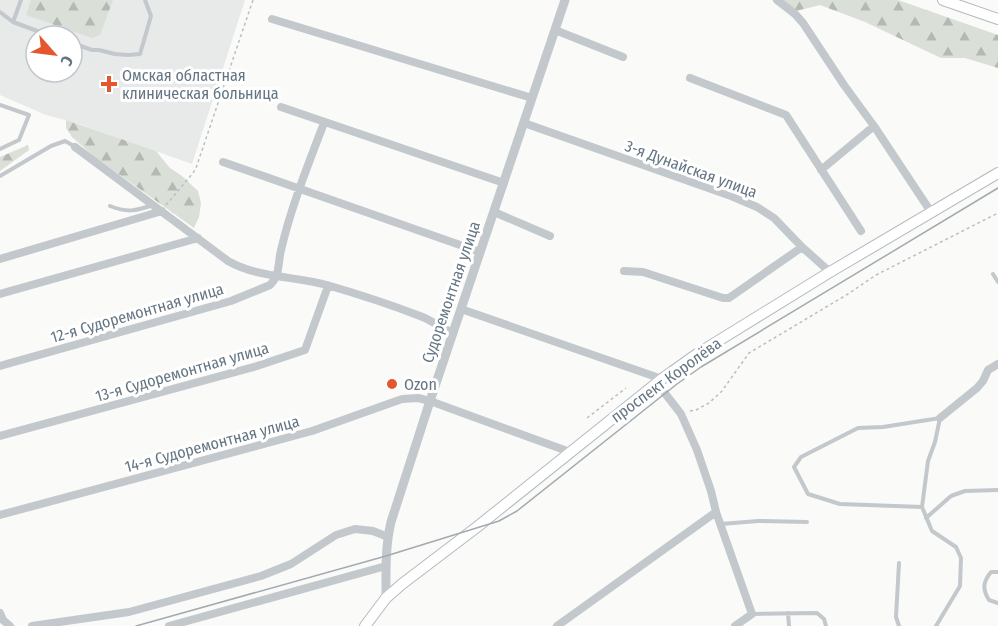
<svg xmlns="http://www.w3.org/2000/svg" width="998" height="626" font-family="'Fira Sans Condensed',sans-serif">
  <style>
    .built { fill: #e8e9e9; fill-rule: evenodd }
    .forest { fill: url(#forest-firs) }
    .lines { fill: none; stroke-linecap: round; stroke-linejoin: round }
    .secondary-casing { stroke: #b3babf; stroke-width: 12 }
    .path { stroke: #bbbfc2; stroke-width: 1.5; stroke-dasharray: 3 3; stroke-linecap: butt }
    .service { stroke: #c3c8cc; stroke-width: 4 }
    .minor { stroke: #c3c8cc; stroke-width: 8 }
    .tertiary { stroke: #c3c8cc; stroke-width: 9 }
    .secondary { stroke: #fff; stroke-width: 10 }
    .tram { stroke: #a2aab0; stroke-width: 1.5 }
    .poi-dot { fill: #e4572e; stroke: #fff; stroke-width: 2 }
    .labels { text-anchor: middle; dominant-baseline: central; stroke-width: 6; stroke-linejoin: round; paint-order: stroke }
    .poi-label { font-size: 16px; fill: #657683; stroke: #fff; text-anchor: start }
    .street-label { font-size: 16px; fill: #657683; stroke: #fff }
  </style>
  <defs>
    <pattern id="forest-firs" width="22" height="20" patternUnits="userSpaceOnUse" patternTransform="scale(1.5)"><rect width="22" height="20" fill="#dadfd7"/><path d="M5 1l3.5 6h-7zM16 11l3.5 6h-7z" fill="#b4b9b4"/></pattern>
  </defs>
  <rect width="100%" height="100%" fill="#fafaf8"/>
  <path class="built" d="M0 0H245L192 164 76 123 46 115 0 95ZM36 36H72V72H36Z"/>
  <path class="forest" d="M31 0H113L100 35 92 38 26 15Z
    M781 0H898L998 35V68L965 58H941L865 22 820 5 796 11Z
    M66 120 156 151 170 168 182 176 198 191 201 203 199 217 194 228 92 155 72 137 66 128Z
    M28 145 29 150 0 171V157Z"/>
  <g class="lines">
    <g class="secondary-casing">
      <path id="secondary" d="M943 0 998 19
        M365 626 386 598 402 584 477 527 662 379 697 354 830 272 998 173"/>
    </g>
    <path class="path" d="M166 205 193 173 196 168 253 0
      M690 411 696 410 709 403 722 391 749 353 848 294 876 275 998 213
      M587 418 626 388"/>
    <path class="service" d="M21 0 13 22 51 36
      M0 12 13 22
      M72 43 92 50H99L115 54 128 55 140 54 151 16 145 0
      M0 105 29 115 19 140 0 149
      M0 176 51 146 65 141 74 146
      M110 206C128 213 135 211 153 205
      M993 274 998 282
      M922 507 840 504 808 494 794 467 801 457 858 428 883 427 940 418 935 442 928 461 922 507 932 531 956 547 961 558 960 586 936 626
      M926 518 951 496 965 491 998 490
      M721 524 758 521 807 522
      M998 572H991C983 582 982 589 989 600L998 603
      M788 613 789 626
      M752 614 817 613 824 619 826 626
      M899 626 896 617 899 563"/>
    <path class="minor" d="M777 0 795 14 803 23 844 85 874 126 931 212
      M272 19 532 98
      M555 30 623 57
      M690 78 786 115 861 231
      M281 107 504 183
      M524 123 731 196 757 207 774 218 802 247 830 272
      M75 147 228 261C258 278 293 276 327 285 358 294 389 304 420 316 431 320 441 328 453 333
      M223 162 480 252
      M821 170 874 126
      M494 212 550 236
      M0 259 162 211
      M624 271 643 272 723 298H729L802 247
      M0 294 198 238
      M461 309 662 379
      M0 366 231 301 270 285C280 276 278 262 281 250 291 207 308 165 324 123
      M657 383 681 414 697 450 711 491 716 512 752 614 735 626
      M940 418 977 388 983 381 988 370 998 364
      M0 436 257 366 305 350 328 286
      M0 515 312 431 402 399 418 398 430 401 570 452
      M0 613 3 620 10 626
      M32 626 129 612 261 576 291 564 336 535 355 529 373 531 388 537
      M169 626 386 566
      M557 626 716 512"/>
    <path class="tertiary" d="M386 598C386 572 385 547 391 522L430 401 565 0"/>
    <use href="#secondary" class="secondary"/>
    <path class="tram" d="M136 626 386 556 499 521 517 511 677 384 701 367 998 188"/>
  </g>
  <g class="poi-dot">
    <path d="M106 75h6v6h6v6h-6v6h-6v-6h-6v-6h6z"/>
    <circle cx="392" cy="384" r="6"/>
  </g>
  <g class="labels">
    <g class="poi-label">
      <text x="122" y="75">Омская областная<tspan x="122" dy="18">клиническая больница</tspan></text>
      <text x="404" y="384">Ozon</text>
    </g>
    <g class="street-label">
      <text transform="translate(691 169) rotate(20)">3-я Дунайская улица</text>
      <text transform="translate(451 292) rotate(-71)">Судоремонтная улица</text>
      <text transform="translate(137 313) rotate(-16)">12-я Судоремонтная улица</text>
      <text transform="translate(182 372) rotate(-16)">13-я Судоремонтная улица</text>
      <text transform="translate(666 380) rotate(-36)">проспект Королёва</text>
      <text transform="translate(212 444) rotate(-15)">14-я Судоремонтная улица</text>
    </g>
  </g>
  <g transform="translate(54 54) rotate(118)"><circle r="28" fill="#ffffff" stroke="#c1c8cd" stroke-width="1.5"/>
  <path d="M0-4.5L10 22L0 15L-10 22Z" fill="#e4572e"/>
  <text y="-9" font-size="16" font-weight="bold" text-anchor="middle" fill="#657683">С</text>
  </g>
</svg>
